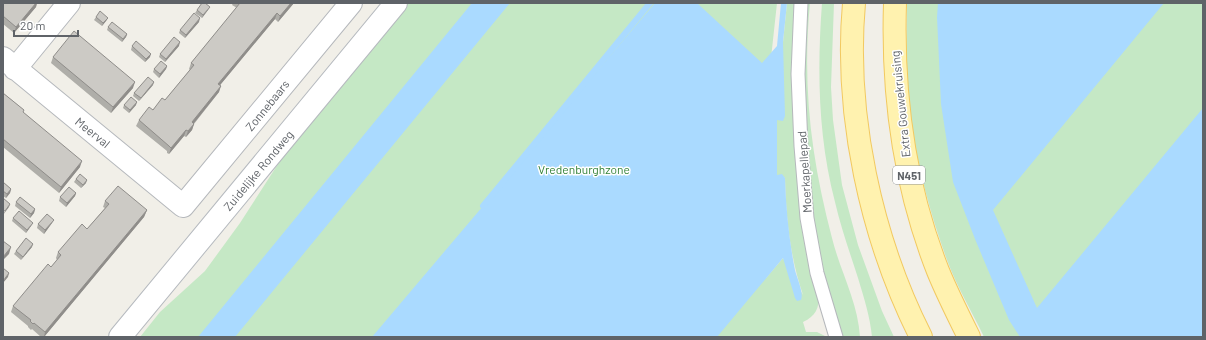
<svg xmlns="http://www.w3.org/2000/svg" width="1206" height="340" font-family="Barlow,sans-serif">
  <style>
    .green { fill: #c5e8c5 }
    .water { fill: #aadaff }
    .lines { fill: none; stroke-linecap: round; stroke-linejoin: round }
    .stream { stroke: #aadaff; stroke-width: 6 }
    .service-casing { stroke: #b5b8bc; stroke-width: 15 }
    .minor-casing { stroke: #b5b8bc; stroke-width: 24 }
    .secondary-casing { stroke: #b6babf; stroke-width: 24 }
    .primary-casing { stroke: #f2c960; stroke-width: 24 }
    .service { stroke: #fff; stroke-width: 13 }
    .minor { stroke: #fff; stroke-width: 22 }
    .secondary { stroke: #fff; stroke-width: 22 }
    .primary { stroke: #fff2af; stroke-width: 22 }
    .wall { fill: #afaea9 }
    .shaded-wall { fill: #8f8d8a }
    .building { fill: #cccac5; stroke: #8f8d8a }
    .labels { text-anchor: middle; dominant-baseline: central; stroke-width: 3; stroke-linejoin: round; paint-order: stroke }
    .shield { fill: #fff; stroke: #8f9295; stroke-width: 1 }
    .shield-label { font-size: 11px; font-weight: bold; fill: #5f6368 }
    .street-label { font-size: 12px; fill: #5f6368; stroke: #fff }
    .park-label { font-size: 12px; fill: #348238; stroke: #fff }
  </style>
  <rect width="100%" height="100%" fill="#f1efe8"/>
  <path class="green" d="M408 3H777L766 104V278L783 258 803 295C790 257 786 218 785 178L777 175V120L783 79V42L787 3H795L819 295C819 308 816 316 803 322L806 332H817L827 337H140L160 312 205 271 240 223 289 147Z
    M807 3H810C802 86 811 158 832 238 840 271 858 302 860 337H841L821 268 813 228 806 137 804 46Z
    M822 3H834L831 87 833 120 842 185 858 245 882 311 894 337H872C870 316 864 298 858 278 850 253 841 228 835 202 818 137 817 70 822 3Z
    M907 3H1203V337H984C972 312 957 287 947 260 931 216 918 169 911 122 906 82 906 43 907 3Z"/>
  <path class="water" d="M472 3H510L235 337H198Z
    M655 3H697L762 63 777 46 781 3H787L783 42 785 116 783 121 777 120V175L782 174 785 178C786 209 789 240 795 270 797 278 804 293 801 300L797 301 795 298 783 258 717 337H372Z
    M938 3H1164L993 210 1037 308 1203 108V337H1020L1009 320 975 239 953 182 941 104 937 17Z"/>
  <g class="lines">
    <path class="stream" d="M483 206 650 3"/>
    <g class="service-casing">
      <path id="service" d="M801 3 798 74 801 146 807 218 817 273 836 337"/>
    </g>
    <g class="minor-casing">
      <path id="minor" d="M3 58 183 206 351 3
        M15 69 69 3"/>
    </g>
    <g class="secondary-casing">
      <path id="secondary" d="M120 337 396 3"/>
    </g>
    <g class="primary-casing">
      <path id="primary" d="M854 3C844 114 871 238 921 337
        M895 3C892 95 904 185 938 271 947 293 958 315 969 337"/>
    </g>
    <use href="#service" class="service"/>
    <use href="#minor" class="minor"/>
    <use href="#secondary" class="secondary"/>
    <use href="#primary" class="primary"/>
  </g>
  <path class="wall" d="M3 3H37L36 7 14 33 3 24Z
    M233 3H294L278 22 275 19 220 85 219 92 194 124 192 130 186 137 184 136 169 154 167 153V151L136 126 139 120 165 100 190 70 189 69 191 63 237 8 232 5Z
    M197 10H208L202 18 195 13Z
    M96 17 108 18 106 21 102 26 94 20Z
    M199 22 185 38 179 33 180 30Z
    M108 27 127 34 126 37 122 42 107 30Z
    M132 46 150 57 145 62 131 50Z
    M179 46 165 62 159 57 160 54Z
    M53 57 133 88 111 113 51 63Z
    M167 66 166 69 159 78 153 72 154 69Z
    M153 85 139 101 133 96 134 93Z
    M3 93 24 110 23 112 80 167 59 193 3 147Z
    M124 105H136L129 113 123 108Z
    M76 179 86 183 81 188 74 182Z
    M3 182 11 189 10 193 6 198 3 196Z
    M76 193 75 196 66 207 59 201 60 197Z
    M105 201 147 210 144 217 44 337H41L32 329 31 330 28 327V326L11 312 13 306 51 267 57 260 56 258 58 252 87 229 105 208 103 207Z
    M16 202 35 209 34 213 30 218 15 206Z
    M13 218 31 226 26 233 12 221Z
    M52 223 44 234 37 228 38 224Z
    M32 247 21 260 14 254 16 251Z"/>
  <path class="shaded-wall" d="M36 3H37L36 7 14 33 16 27Z
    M291 3H294L278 22 280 16Z
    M210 7 208 10 202 18 203 15Z
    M277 13 275 19 216 90 218 84Z
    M108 18 106 21 102 26 103 23Z
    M200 18 199 22 185 38 186 35Z
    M127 34 126 37 122 42 123 39Z
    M180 42 179 46 165 62 166 59Z
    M151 54 150 57 145 62 146 59Z
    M167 66 166 69 159 78 160 74Z
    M135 82 133 88 111 113 113 107Z
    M154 82 153 85 139 101 141 98Z
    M221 86 219 92 190 128 192 122Z
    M137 102 136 105 129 113 130 110Z
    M194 124 192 130 186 137 188 131Z
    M186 130 184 136 169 154 171 148Z
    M82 161 80 167 59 193 61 187Z
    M87 180 86 183 81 188 83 185Z
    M11 189 10 193 6 198 7 194Z
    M76 193 75 196 66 207 67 203Z
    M10 204 9 207 3 215 5 211Z
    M35 209 34 213 30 218 31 214Z
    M147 210 144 217 44 337 45 332Z
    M54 220 52 223 44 234 45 230Z
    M33 223 31 226 26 233 27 230Z
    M33 244 32 247 21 260 23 257Z
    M11 247 9 254 3 260V257Z
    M9 273 8 277 3 283V281Z"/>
  <path class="building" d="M3 3H36L16 27 3 16Z
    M202 3H205L210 7 203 15 197 10Z
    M240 3H291L280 16 277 13 218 84 221 86 192 122 194 124 188 131 186 130 171 148 169 146 139 120 149 107 153 110 162 98 165 100 194 65 191 63Z
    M100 11 108 18 103 23 96 17Z
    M194 13 200 18 186 35 180 30Z
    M112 22 127 34 123 39 108 27Z
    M74 31 135 82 113 107 53 57Z
    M174 37 180 42 166 59 160 54Z
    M136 41 151 54 146 59 132 46Z
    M161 61 167 66 160 74 154 69Z
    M148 77 154 82 141 98 134 93Z
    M3 93 24 110 23 112 82 161 61 187 3 139Z
    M131 97 137 102 130 110 124 105Z
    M80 174 87 180 83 185 76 179Z
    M3 182 11 189 7 194 3 191Z
    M118 186 147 210 45 332 34 323 33 324 30 321 31 320 13 306 48 264 51 267 61 255 58 252 82 224 87 229 109 204 105 201Z
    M69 187 76 193 67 203 60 197Z
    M20 197 35 209 31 214 16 202Z
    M3 198 10 204 5 211 3 210Z
    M19 211 33 223 27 230 13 218Z
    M47 214 54 220 45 230 38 224Z
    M26 238 33 244 23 257 16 251Z
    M3 241 11 247 3 257Z
    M3 268 9 273 3 281Z"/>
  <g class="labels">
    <rect class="shield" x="893" y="166" width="32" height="18" rx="3"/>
    <g class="shield-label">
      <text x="909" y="175">N451</text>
    </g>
    <g class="street-label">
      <text transform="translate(900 104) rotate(-96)">Extra Gouwekruising</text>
      <text transform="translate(267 105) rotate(-51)">Zonnebaars</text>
      <text transform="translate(93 132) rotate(39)">Meerval</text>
      <text transform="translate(258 170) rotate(-50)">Zuidelijke Rondweg</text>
      <text transform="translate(804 172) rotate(-94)">Moerkapellepad</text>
    </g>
    <g class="park-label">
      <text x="584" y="169">Vredenburghzone</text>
    </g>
  </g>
  <rect width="1206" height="340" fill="none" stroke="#5f6368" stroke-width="8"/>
  <path d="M14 30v6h64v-6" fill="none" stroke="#5f6368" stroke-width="2"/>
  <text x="20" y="30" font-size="12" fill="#5f6368" stroke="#ffffff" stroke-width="3" paint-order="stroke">20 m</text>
</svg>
